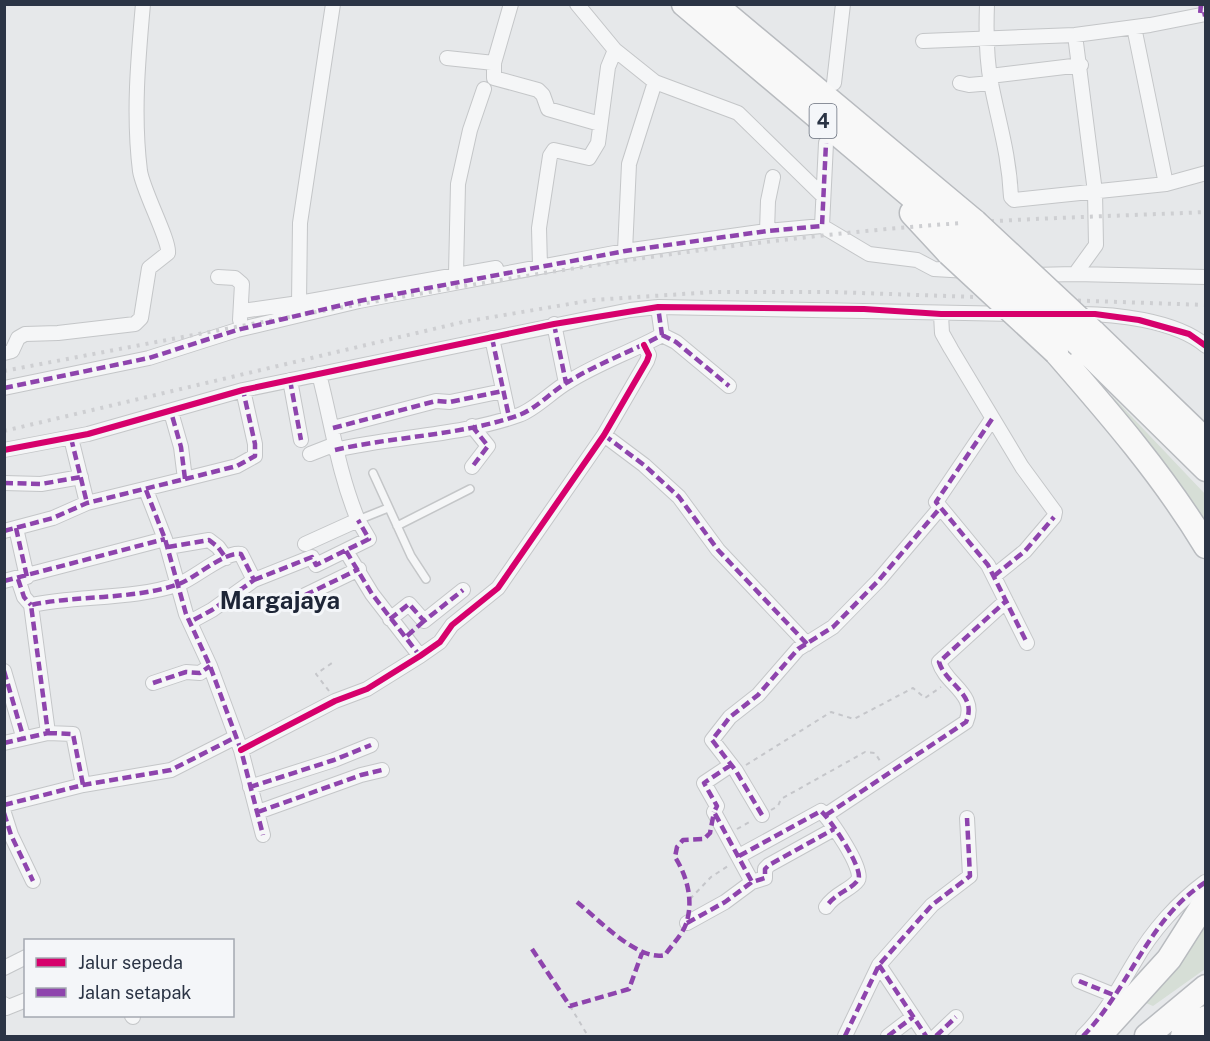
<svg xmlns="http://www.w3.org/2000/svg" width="1210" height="1041" font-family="'Public Sans',sans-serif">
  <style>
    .green { fill: #d6ded6 }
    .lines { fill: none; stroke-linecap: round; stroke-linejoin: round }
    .lane-casing { stroke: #c4c6c8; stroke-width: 10 }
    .street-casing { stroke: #c4c6c8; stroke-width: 16 }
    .highway-casing { stroke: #b8bbbf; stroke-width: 27 }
    .path { stroke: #c5c6ca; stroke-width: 2; stroke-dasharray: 4.5 4.5; stroke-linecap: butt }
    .lane { stroke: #f5f6f7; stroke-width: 7 }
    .street { stroke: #f5f6f7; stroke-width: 14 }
    .highway { stroke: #f8f8f8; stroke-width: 24 }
    .rail { stroke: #cecfd2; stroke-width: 4; stroke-dasharray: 3 6; stroke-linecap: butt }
    .highway-bridge-casing { stroke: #b8bbbf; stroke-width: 27; stroke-linecap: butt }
    .highway-bridge { stroke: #f8f8f8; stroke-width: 24 }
    .quiet { stroke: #8e44ad; stroke-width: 4.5; stroke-dasharray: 9 4.5; stroke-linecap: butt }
    .cycleway-casing { stroke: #f4f6f9; stroke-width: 10 }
    .cycleway { stroke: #d6006c; stroke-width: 6 }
    .labels { text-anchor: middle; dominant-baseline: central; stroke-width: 6; stroke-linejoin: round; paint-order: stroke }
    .shield { fill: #f4f6f9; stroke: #676e7b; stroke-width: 1.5 }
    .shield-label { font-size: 20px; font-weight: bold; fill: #2b3445 }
    .quarter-label { font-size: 24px; font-weight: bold; fill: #1d2536; stroke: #f4f6f9 }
  </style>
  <rect width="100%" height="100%" fill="#e6e8ea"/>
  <path class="green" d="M1112 396 1205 494V530L1106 403Z
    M1205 922V969L1153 1006 1146 1003 1181 963Z"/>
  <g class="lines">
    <g class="lane-casing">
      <path id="lane" d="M373 473 411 556 426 579
        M358 520 388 508
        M397 526 470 489"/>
    </g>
    <g class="street-casing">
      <path id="street" d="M511 4 494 63V78L538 90 543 95 548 109 600 124
        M577 4 615 50 655 82 738 113 823 196
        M987 4C986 31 986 57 991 83 999 124 1009 154 1011 197L1014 200 1166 184 1206 173
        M1134 27 1166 184
        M1075 35 1095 192 1096 245 1075 274 1206 277
        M923 41 1075 35 1150 25 1206 14
        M447 58 494 63
        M990 76 1081 65
        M834 83 843 4
        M960 83 969 85 991 83
        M822 226 869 254 917 260 934 269 968 271
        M767 231 768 201 773 177
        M625 251 629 164 655 82
        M540 266 539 228 550 156 554 150 589 158 598 143 608 67 615 50
        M456 274 458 184 470 130 484 89
        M1032 275 1075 274
        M218 277 235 278 242 284 240 320
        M299 303 496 268
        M242 311 299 303 300 223 333 4
        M941 314 942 333 951 349 1022 467 1055 512 1054 517 1025 551 994 576
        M1073 314C1112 313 1176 320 1206 346
        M554 324 566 383
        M662 335 676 342 729 386
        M492 338 509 417
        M4 353 12 351 18 338 25 334 58 333 135 324 141 318 149 268 168 253C170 241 143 191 140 171 133 115 138 60 143 4
        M290 380 301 440
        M4 388 149 358 237 330 359 301 625 251 767 231 822 226 826 143
        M992 419 936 502 988 565 1027 643
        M472 426 488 446 472 467
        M333 428 436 401 450 402 503 391
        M604 435 644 465 679 497 718 550 807 644
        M71 438 87 503
        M4 450 88 434 243 390 630 310 658 307 1015 314
        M335 450C395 436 460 436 519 415 536 409 552 391 568 382 598 363 631 352 662 335L658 307
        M310 454 333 445
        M185 479 237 466 255 456V444L243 390
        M4 483 41 484 81 477
        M146 490 165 539 186 614 210 666 241 750 263 835
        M16 528 27 577
        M4 531 53 518 87 503 185 479 181 447 171 412
        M305 544 358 520C338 472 332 424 319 374
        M168 547 209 540 218 547 226 558
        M346 551 372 594 420 656
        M18 579 24 597 31 605
        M254 580 312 557 316 565 369 539 358 520
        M4 581 165 539
        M293 601 359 569
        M390 619 409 604 424 621 463 590
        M4 671 23 736
        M153 683 186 672 200 673 210 666
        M48 733 73 734 83 785
        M4 743 48 733 31 605C77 595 134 600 179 584 195 578 225 551 241 554L254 580 212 610 190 622
        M241 750 335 701 367 689 420 656 440 642 452 625 498 588 604 435 647 361 649 355 644 345
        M731 765 704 783 717 806 714 812 752 882
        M250 787 334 760 371 745
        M4 805 83 785 171 770 234 738
        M258 812 361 775 382 770
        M4 813 11 835 33 881
        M762 815 736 771 712 740 730 717 758 695 798 649 833 627 879 580 940 508
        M826 815 966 722C978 694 946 685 939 662L1006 601
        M739 856 821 811C830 819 865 870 858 880 851 890 835 893 826 907
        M687 923 725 902 752 882 765 878V869L769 865 834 829
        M879 965 926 1036
        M4 968 26 957
        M1079 981 1116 996
        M4 1004 6 1008 26 1000
        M132 1016 133 1017
        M845 1036 879 965 932 905 970 876 967 818
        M888 1036 913 1017
        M936 1036 956 1017
        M1083 1036C1106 1014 1119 987 1135 961 1152 931 1178 902 1205 882"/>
    </g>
    <g class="highway-casing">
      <path id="highway" d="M684 4 961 238
        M714 4 975 222
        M912 213 949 253
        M1093 332 1206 441
        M1080 345 1206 469
        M1056 352C1110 414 1163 475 1206 546
        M1099 1036 1169 959 1206 901
        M1147 1036 1206 987
        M1183 1036 1206 1018"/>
    </g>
    <path class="path" d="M329 691 316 674 332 663
      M746 765 831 712 854 719 913 688 925 698 941 687
      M771 810 778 806 781 799 865 752 875 753 882 764
      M737 829 751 821
      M690 899 711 877 728 866
      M570 1006 588 1036"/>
    <use href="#lane" class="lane"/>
    <use href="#street" class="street"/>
    <use href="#highway" class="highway"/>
    <path class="rail" d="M4 371C294 316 583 258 877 230 986 219 1096 217 1206 212
      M4 431 463 322 593 300 713 292H832L1206 305"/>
    <g class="highway-bridge-casing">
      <path id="highway-bridge" d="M975 222 1093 332
        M961 238 1080 345
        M949 253 1056 352"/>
    </g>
    <use href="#highway-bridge" class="highway-bridge"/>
    <path class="quiet" d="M1201 4 1200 15 1206 14
      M554 324 566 383
      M662 335 676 342 729 386
      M492 338 509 417
      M290 380 301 440
      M4 388 149 358 237 330 359 301 625 251 767 231 822 226 826 143
      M992 419 936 502 988 565 1027 643
      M472 426 488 446 472 467
      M333 428 436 401 450 402 503 391
      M604 435 644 465 679 497 718 550 807 644
      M71 438 87 503
      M335 450C395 436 460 436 519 415 536 409 552 391 568 382 598 363 631 352 662 335L658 307
      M185 479 237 466 255 456V444L243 390
      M4 483 41 484 81 477
      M146 490 165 539 186 614 210 666 241 750 263 835
      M16 528 27 577
      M4 531 53 518 87 503 185 479 181 447 171 412
      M168 547 209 540 218 547 226 558
      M346 551 372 594 420 656
      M994 576 1025 551 1054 517
      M18 579 24 597 31 605
      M254 580 312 557 316 565 369 539 358 520
      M4 581 165 539
      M293 601 359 569
      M390 619 409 604 424 621 463 590
      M407 636 424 621
      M4 671 23 736
      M153 683 186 672 200 673 210 666
      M48 733 73 734 83 785
      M4 743 48 733 31 605C77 595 134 600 179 584 195 578 225 551 241 554L254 580 212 610 190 622
      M731 765 704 783 717 806 714 812 752 882
      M250 787 334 760 371 745
      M4 805 83 785 171 770 234 738
      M258 812 361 775 382 770
      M4 813 11 835 33 881
      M762 815 736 771 712 740 730 717 758 695 798 649 833 627 879 580 940 508
      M826 815 966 722C978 694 946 685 939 662L1006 601
      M739 856 821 811C830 819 865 870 858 880 851 890 835 893 826 907
      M577 902C597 918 638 962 665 955 671 946 682 935 686 924 694 901 687 876 675 857L677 847 683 840 704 839 710 833 714 812
      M687 923 725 902 752 882 765 878V869L769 865 834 829
      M532 949 570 1006 629 989 642 953
      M879 965 926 1036
      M1079 981 1116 996
      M845 1036 879 965 932 905 970 876 967 818
      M888 1036 913 1017
      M936 1036 956 1017
      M1083 1036C1129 990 1148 918 1206 882"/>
    <g class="cycleway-casing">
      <path id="cycleway" d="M4 450 88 434 243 390 554 324 658 307 864 309 941 314H1095L1139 320 1189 334 1206 346
        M241 750 335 701 367 689 420 656 440 642 452 625 498 588 604 435 647 361 649 355 644 345"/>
    </g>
    <use href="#cycleway" class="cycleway"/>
  </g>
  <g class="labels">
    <rect class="shield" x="809.5" y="104" width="27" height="34" rx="4.5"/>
    <g class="shield-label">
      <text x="823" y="121">4</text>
    </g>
    <g class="quarter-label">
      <text x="280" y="600">Margajaya</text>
    </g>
  </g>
  <rect width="1210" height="1041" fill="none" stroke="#2b3445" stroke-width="12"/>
  <rect x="24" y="939" width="210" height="78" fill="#f4f6f9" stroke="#a4a8b1" stroke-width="1.5"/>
  <rect x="36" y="958" width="30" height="9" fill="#d6006c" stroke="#a4a8b1" stroke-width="1.5"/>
  <text x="78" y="969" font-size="18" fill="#2b3445">Jalur sepeda</text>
  <rect x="36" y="988" width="30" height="9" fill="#8e44ad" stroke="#a4a8b1" stroke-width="1.5"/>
  <text x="78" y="999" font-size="18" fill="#2b3445">Jalan setapak</text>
</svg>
